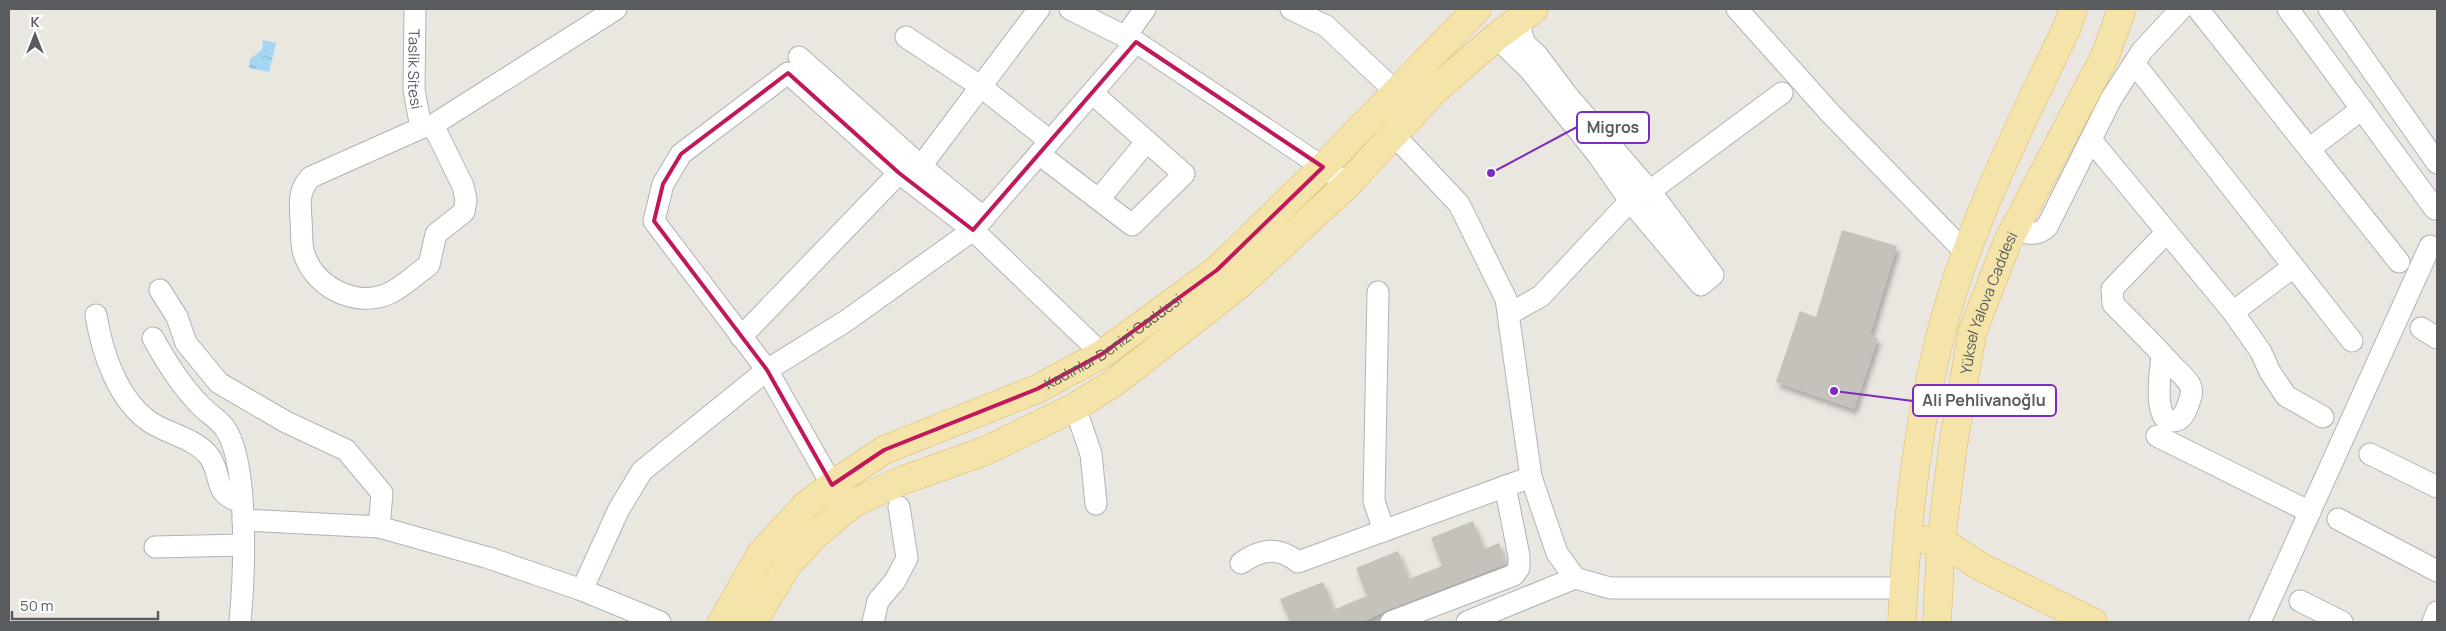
<svg xmlns="http://www.w3.org/2000/svg" width="2446" height="631" font-family="Manrope,sans-serif">
  <style>
    .water { fill: url(#water-ripples) }
    .building { fill: #c5c2bc; filter: url(#shadow) }
    .lines { fill: none; stroke-linecap: round; stroke-linejoin: round }
    .minor-casing { stroke: #b0b3b6; stroke-width: 23 }
    .major-casing { stroke: #e0b662; stroke-width: 29 }
    .minor { stroke: #fff; stroke-width: 21 }
    .major { stroke: #f5e4aa; stroke-width: 28 }
    .marked { fill: none; stroke: #c2185b; stroke-width: 4; stroke-linejoin: round }
    .labels { text-anchor: middle; dominant-baseline: central; stroke-width: 5; stroke-linejoin: round; paint-order: stroke }
    .street-label { font-size: 15px; fill: #595c5f; stroke: #fff }
    .leader { fill: none; stroke: #7b2cbf; stroke-width: 2 }
    .callout-dot { fill: #7b2cbf; stroke: #fff; stroke-width: 2 }
    .callout { fill: #fff; stroke: #7b2cbf; stroke-width: 2 }
    .callout-label { font-size: 16px; text-anchor: middle; font-weight: bold; fill: #595c5f }
  </style>
  <defs>
    <pattern id="water-ripples" width="26" height="14" patternUnits="userSpaceOnUse" patternTransform="scale(1.25)"><rect width="26" height="14" fill="#a5d7f5"/><path d="M2 4q2-2 4 0t4 0M15 11q2-2 4 0t4 0" fill="none" stroke="#89b2ca"/></pattern>
    <filter id="shadow"><feDropShadow dx="3" dy="5.5" stdDeviation="2.5" flood-color="#0004"/></filter>
  </defs>
  <rect width="100%" height="100%" fill="#eae7e0"/>
  <path class="water" d="M263 40 276 43 269 72 249 68 250 59 262 50Z"/>
  <path class="building" d="M1842 230 1897 246 1870 335 1878 338 1854 409 1776 382 1800 311 1816 317Z
    M1473 521 1484 549 1499 543 1506 564 1387 610 1362 622H1290L1280 599 1323 582 1334 610 1349 603 1367 596 1356 568 1398 551 1409 579 1424 573 1442 566 1431 538Z"/>
  <g class="lines">
    <g class="minor-casing">
      <g id="minor">
        <path id="s1" d="M415 9 414 90 421 128"/>
        <path d="M1070 9 1136 42 1348 184"/>
        <path d="M1291 9 1326 26 1396 92"/>
        <path d="M1737 9 1830 113 1966 253"/>
        <path d="M2198 9 2399 262"/>
        <path d="M2288 9 2435 209"/>
        <path d="M2329 9 2437 163"/>
        <path d="M906 37 980 86 1050 141"/>
        <path d="M1125 37 1145 9"/>
        <path d="M1496 37 1530 70 1598 155 1630 201 1701 285 1713 275 1650 191 1567 95 1537 55 1525 44 1521 32 1522 18"/>
        <path d="M799 57 921 166 984 218"/>
        <path d="M2134 63 2352 341"/>
        <path d="M433 125 463 186 466 200 464 212 436 234 429 265C416 274 402 288 388 294 354 308 312 286 303 250 301 241 302 230 301 220 300 203 298 190 311 177L421 128 433 125 616 9"/>
        <path d="M1393 134 1459 204 1506 299 1531 477 1557 553 1575 578 1610 588H1903"/>
        <path d="M2091 140 2233 312 2261 352 2270 372 2286 396 2323 417"/>
        <path d="M2309 149 2362 109"/>
        <path d="M1039 154 1132 225 1184 174 1092 93"/>
        <path d="M921 166 1039 9"/>
        <path d="M1099 199 1147 141"/>
        <path d="M2014 230C2027 233 2036 237 2047 227L2111 99 2142 51 2181 9"/>
        <path d="M160 290 177 317 186 343 219 383 286 422 346 450 382 493 379 527"/>
        <path d="M1378 292 1374 501 1384 531"/>
        <path d="M2233 312 2293 267"/>
        <path d="M1509 314 1541 296 1630 201 1650 191 1782 93"/>
        <path d="M96 315C102 352 117 399 150 422 168 434 195 438 209 456 224 477 211 494 242 502"/>
        <path d="M2421 328 2437 338"/>
        <path d="M741 337 899 173"/>
        <path d="M153 338C166 362 180 384 199 404 206 412 217 418 224 427 250 461 244 579 240 622"/>
        <path d="M2162 355C2161 368 2152 420 2172 421 2179 421 2183 417 2186 410 2189 402 2194 393 2190 385 2186 377 2177 371 2172 365 2153 344 2133 324 2113 304L2112 289 2166 233"/>
        <path d="M1075 407 1091 454 1096 504"/>
        <path d="M2157 436 2310 512"/>
        <path d="M2370 454 2437 487"/>
        <path d="M832 485 767 370 654 221 663 184 681 154 788 73 899 173 973 230 1102 354"/>
        <path d="M2338 519 2437 571"/>
        <path d="M243 520 379 527 489 558 582 590 660 622"/>
        <path d="M155 547 243 545"/>
        <path d="M1241 563C1261 549 1278 546 1298 562L1531 477"/>
        <path d="M582 590 619 509 642 471 767 370 846 321 973 230 1136 42"/>
        <path d="M2300 601 2342 622"/>
        <path d="M873 622 878 601 895 581 907 558 899 507"/>
        <path d="M1391 622 1514 575 1519 568V556L1505 486"/>
        <path d="M1467 622 1575 578"/>
        <path d="M2260 622 2430 246"/>
        <path d="M2433 622 2437 612"/>
      </g>
    </g>
    <g class="major-casing">
      <g id="major">
        <path d="M1927 540 1941 541 1981 567 2093 622"/>
        <path id="s2" d="M722 622 761 554 805 506 832 485 884 450 1037 389 1102 354 1217 270 1323 167 1477 9"/>
        <path d="M753 622 788 564 816 534 852 504 898 482 985 451 1075 407 1115 382 1240 284 1348 184 1435 90 1496 37 1534 9"/>
        <path d="M1902 622C1906 525 1917 427 1941 333 1968 227 2021 124 2068 25L2073 9"/>
        <path id="s3" d="M1937 622 1941 541 1953 446 1972 333 2007 243 2105 56 2122 9"/>
      </g>
    </g>
    <use href="#minor" class="minor"/>
    <use href="#major" class="major"/>
  </g>
  <path class="marked" d="M1136 42 1323 167 1217 270 1102 354 1037 389 884 450 832 485 767 370 654 221 663 184 681 154 788 73 899 173 973 230Z"/>
  <g class="labels">
    <g class="street-label">
      <text stroke="none"><textPath href="#s1" startOffset="60">Taslik Sitesi</textPath></text>
      <text stroke="none"><textPath href="#s3" startOffset="325">Yüksel Yalova Caddesi</textPath></text>
      <text stroke="none"><textPath href="#s2" startOffset="495">Kadınlar Denizi Caddesi</textPath></text>
    </g>
  </g>
  <path class="leader" d="M1491 173L1577 127M1834 391L1913 401"/>
  <g class="callout-dot">
    <circle cx="1491" cy="173" r="5"/>
    <circle cx="1834" cy="391" r="5"/>
  </g>
  <g class="callout">
    <rect x="1577" y="112" width="72" height="31" rx="5"/>
    <rect x="1913" y="385" width="143" height="31" rx="5"/>
  </g>
  <g class="callout-label">
    <text x="1613" y="133">Migros</text>
    <text x="1984" y="406">Ali Pehlivanoğlu</text>
  </g>
  <rect width="2446" height="631" fill="none" stroke="#595c5f" stroke-width="20"/>
  <g transform="translate(35 35)" stroke="#ffffff" stroke-width="4" paint-order="stroke">
  <path d="M0-4L9 19L0 12L-9 19Z" fill="#595c5f"/>
  <text y="-8" font-size="14" font-weight="bold" text-anchor="middle" fill="#595c5f">K</text>
  </g>
  <path d="M12 611v8h146v-8" fill="none" stroke="#595c5f" stroke-width="2.5"/>
  <text x="20" y="611" font-size="15" fill="#595c5f" stroke="#ffffff" stroke-width="4" paint-order="stroke">50 m</text>
</svg>
